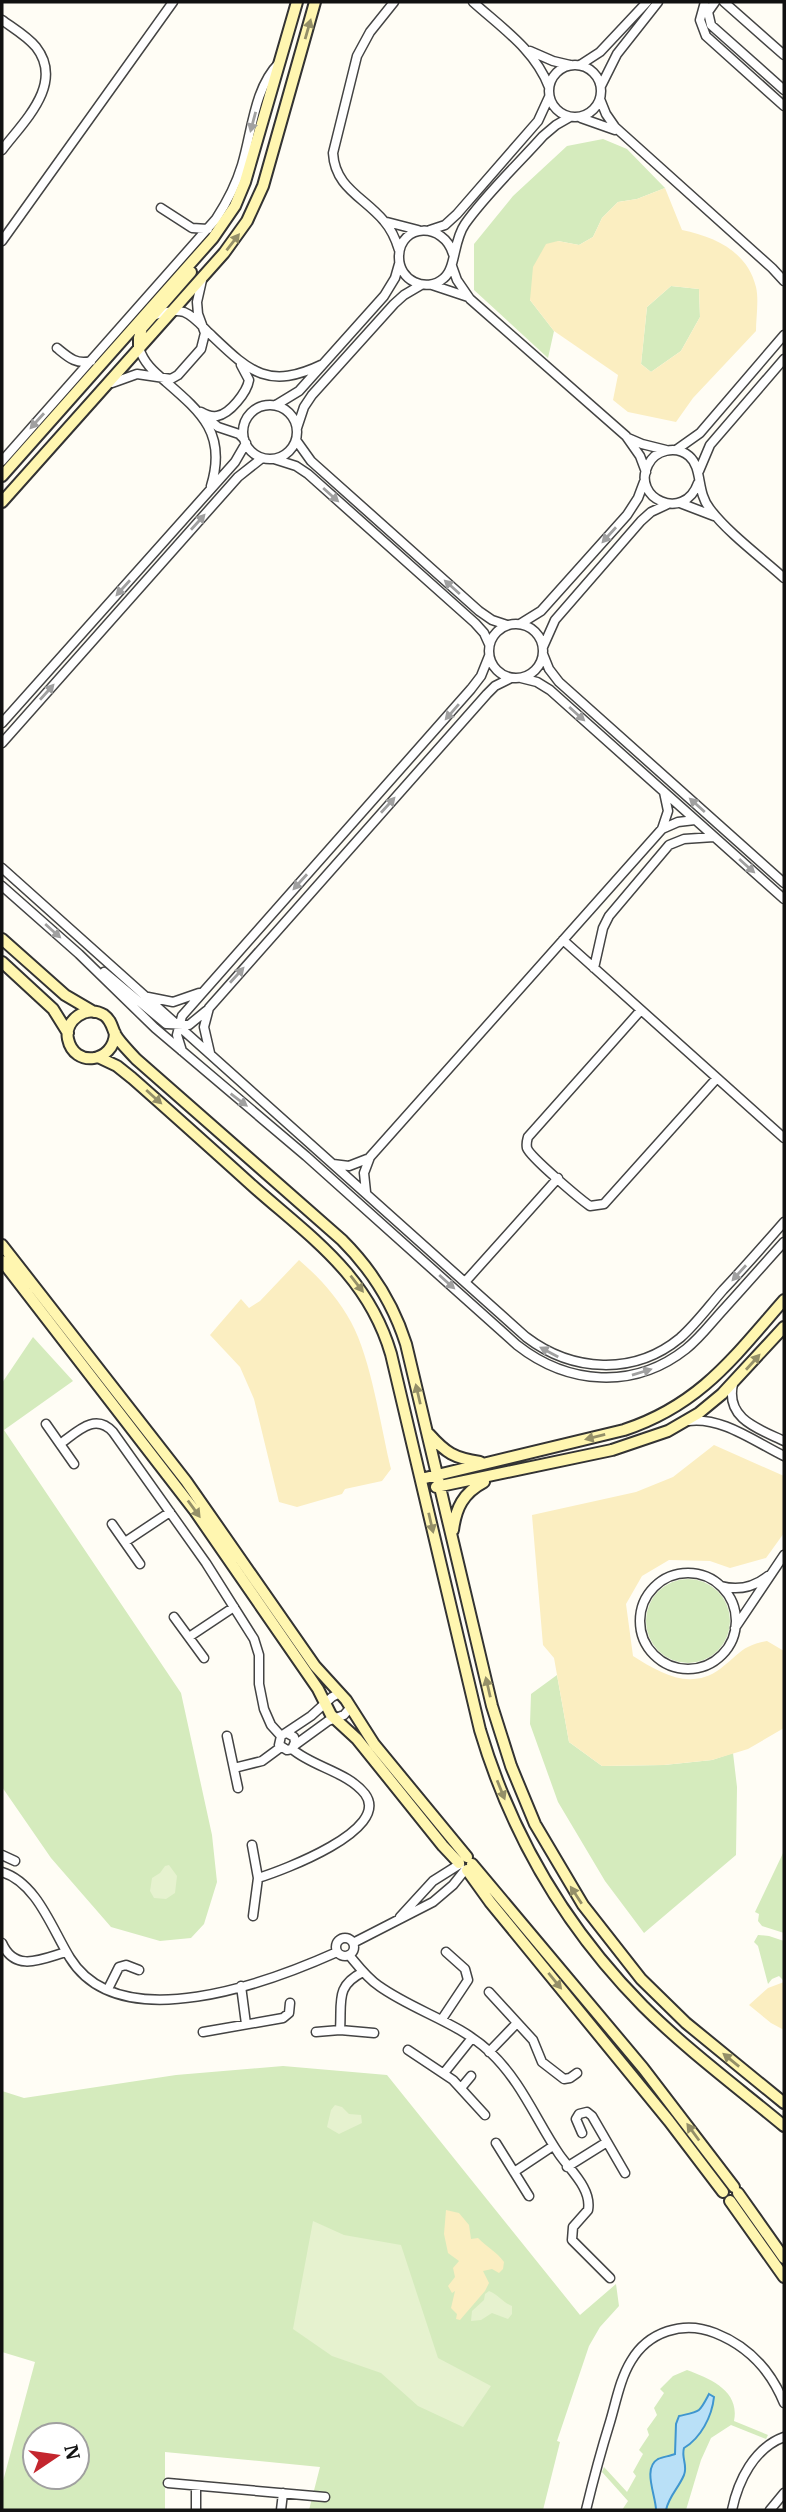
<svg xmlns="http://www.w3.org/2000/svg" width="786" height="2512" font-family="'IBM Plex Serif',serif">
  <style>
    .green { fill: #d5ebbd; fill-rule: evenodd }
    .sand { fill: #fbeec1; fill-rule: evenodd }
    .pitch { fill: #e6f2cf }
    .water { fill: #b9e0f7; stroke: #3f96cf; stroke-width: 2 }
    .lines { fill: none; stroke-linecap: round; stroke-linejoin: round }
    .street-casing { stroke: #444; stroke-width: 11 }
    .secondary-casing { stroke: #333; stroke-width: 14 }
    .street { stroke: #fff; stroke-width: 8 }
    .secondary { stroke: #fff6b0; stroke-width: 10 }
    .oneway { fill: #948f68 }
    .oneway2 { fill: #a0a0a0 }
  </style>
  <rect width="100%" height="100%" fill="#fffdf5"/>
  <path class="green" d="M603 139 627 149 665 188 637 199 618 202 602 218 593 237 579 245 558 241 530 300 554 331 548 358 474 290V244L513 196 567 146Z
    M671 286 699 289 700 317 681 351 651 372 641 364 647 307Z
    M33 1337 73 1381 4 1430 181 1693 212 1835 217 1882 204 1924 191 1938 160 1941 111 1927 51 1858 2 1787V1383Z
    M646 1621a42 42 0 1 1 84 0a42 42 0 1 1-84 0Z
    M557 1675 569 1742 602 1766 664 1765 712 1760 733 1753 737 1787 736 1855 644 1933 605 1881 558 1802 530 1724 531 1694Z
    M784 1851V1933L762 1926 758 1921 759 1914 755 1912Z
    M758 1935 769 1936 784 1941V1981L779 1976 772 1979 768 1984 758 1946 754 1942Z
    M283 2066 387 2075 580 2315 616 2284 619 2306 600 2327 589 2346 557 2441 560 2442 543 2510H309L320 2467 165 2452V2510H2V2485L35 2362 2 2352V2091L24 2098 176 2075ZM35 2435H77V2477H35Z
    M687 2370C711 2379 740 2391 734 2421L768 2435 766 2439 731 2425 711 2438 701 2460 686 2510H666C669 2495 677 2491 682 2478 686 2469 681 2458 684 2448 704 2436 705 2417 708 2395 702 2414 701 2408 686 2415 682 2417 679 2421 676 2424L675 2454 657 2459 651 2481 656 2510H622L628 2501 602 2472 604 2467 627 2492 636 2476 633 2472 643 2454 639 2450 649 2435 647 2429 657 2415 654 2408 664 2393 660 2389 673 2376Z"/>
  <path class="sand" d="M665 188 682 230C715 237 747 251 756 287 759 300 756 318 756 331L693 398 676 422 628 412 613 400 618 375 554 331 530 300 533 267 546 244 558 241 579 245 593 237 602 218 618 202 637 199ZM671 286 699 289 700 317 681 351 651 372 641 364 647 307Z
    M299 1260C320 1278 338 1298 351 1322 371 1358 381 1428 391 1469L382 1481 345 1489 342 1494 297 1507 279 1502 254 1399 240 1367 210 1335 241 1299 249 1308 260 1301Z
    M714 1445 784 1476V1533L766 1558 730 1568 710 1561 669 1560 642 1576 626 1604 633 1656C660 1673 690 1691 720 1669 740 1654 741 1646 767 1641L784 1651V1728L748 1749 712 1760 664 1765 602 1766 569 1742 554 1658 543 1645 532 1515 636 1492 673 1477Z
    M784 1982V2030L771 2023 749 2005 768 1988Z
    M446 2210 459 2213 469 2225 471 2239 478 2238C487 2247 497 2252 504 2262L503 2269 499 2273 492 2269 483 2271 489 2283 485 2291 460 2320 456 2319 457 2314 451 2308 455 2291 452 2293 448 2286 455 2277 453 2268 459 2261 448 2253 444 2234Z"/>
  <path class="pitch" d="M169 1865 177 1876 175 1893 166 1899 154 1898 150 1891 152 1878 160 1873 165 1866Z
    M335 2105 342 2107 349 2114 361 2115 362 2123 339 2134 327 2127 331 2110Z
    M313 2221 344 2235 401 2245 438 2358 491 2386 463 2427 418 2406 381 2373 332 2356 293 2329Z
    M489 2291C499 2295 502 2302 512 2306V2314L508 2319 492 2313 481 2320 471 2321 472 2311 484 2300 485 2294Z"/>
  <path class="water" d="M709 2394 714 2397C712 2416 701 2438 684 2448 681 2458 688 2465 684 2475 678 2489 669 2496 666 2510H656C656 2496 642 2468 658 2459 662 2457 670 2456 675 2454L676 2424 679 2416C701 2411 699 2413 709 2394Z"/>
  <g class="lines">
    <g class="street-casing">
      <path id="street" d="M394 2 370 32 357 56 333 153C335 188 364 197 384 221 391 229 396 240 399 250
        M473 2C502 28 535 50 549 87
        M705 2 700 20 706 36 784 106
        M715 2 708 12 711 25 784 90
        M724 2 784 55
        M2 20C13 28 27 36 36 47 65 84 23 122 2 150
        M530 51 553 61 570 65
        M549 91a26 26 0 1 1 52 0a26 26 0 1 1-52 0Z
        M580 65 600 52 647 2
        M601 86 617 54 658 2
        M600 99 606 114 615 127 772 268 784 281
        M581 118 615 130
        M161 208 192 228 208 229
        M387 222 418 230
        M430 230 445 225 457 214 538 121 549 97
        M2 241 173 2
        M453 254C444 222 400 223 399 256 398 280 426 294 444 278 456 268 453 241 465 224 486 194 519 163 543 136L556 125 570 117
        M452 266 457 280 470 299 626 436 640 456 646 472
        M432 285 468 297
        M152 316C162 313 174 309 184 312 194 316 202 326 209 333 249 371 267 391 323 364
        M57 348C68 357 76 365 91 361
        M139 348C144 363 153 371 165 381 202 413 227 434 211 486
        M112 383 137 374 171 379 178 375 201 349 205 333 198 314 197 302 202 280
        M243 432a27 27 0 1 1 54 0a27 27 0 1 1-54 0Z
        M276 405 299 391 384 296 395 278 399 264
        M201 412C206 415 210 417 217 416 230 414 247 392 249 380L241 365
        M206 417 218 427 239 434 244 439
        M297 428 304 407 312 395 394 304 404 295 421 285
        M628 438 642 444 666 450
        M296 440 311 461 479 611 492 620 507 625
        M676 450 700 433 784 335
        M274 459 296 466 308 474 475 623 484 633 489 644
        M2 461 216 219C227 202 236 185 242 165 252 132 254 88 279 63
        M699 471 710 445 784 359
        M698 483C684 523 631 498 648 465 655 450 676 445 689 456 703 468 696 492 710 509 728 533 762 558 784 578
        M680 503 714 516
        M489 651a27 27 0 1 1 54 0a27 27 0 1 1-54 0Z
        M520 624 541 611 627 515 638 498 644 482
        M543 647 555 620 641 521 651 512 668 504
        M543 654 549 669 559 682 784 883
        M521 678 537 682 550 690 784 899
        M2 723 235 462 246 443
        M2 743 238 477 262 458
        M662 829 678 822 695 820
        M2 868 526 1337C572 1372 634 1376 680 1338 696 1324 709 1306 723 1290 744 1268 764 1245 784 1222
        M2 886 79 954 155 1028 306 1156 517 1345C568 1385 634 1390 686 1349 700 1338 711 1323 723 1310 744 1287 764 1264 784 1242
        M563 940 784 1138
        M594 968 603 928 609 916 669 845 684 839 714 837
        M104 972 166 1024 189 1025 206 1011
        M148 997 173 1002 199 993
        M641 1010 528 1137C527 1141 526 1143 527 1148 530 1157 580 1199 590 1206L604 1204 717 1078
        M182 1051 177 1035 182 1016 471 689 481 676 489 656
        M210 1053 204 1027 209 1008 487 694 495 686 511 678
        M333 1164 349 1166 367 1159
        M366 1192 364 1173 370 1157 662 829 668 811 664 792
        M465 1282 558 1178
        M733 1384C725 1419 759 1429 784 1441
        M688 1421C721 1416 755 1442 784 1456
        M46 1424 74 1464
        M60 1444C77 1432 95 1412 113 1432L206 1563 254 1639 259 1655V1684L264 1709 271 1725 281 1736
        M112 1524 140 1564
        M125 1542 170 1512
        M640 1621a48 48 0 1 1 96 0a48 48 0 1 1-96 0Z
        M721 1586C739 1591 754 1587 768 1576
        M174 1617 204 1658
        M735 1628 784 1555
        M189 1637 234 1607
        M287 1733 294 1737 295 1742 292 1749 287 1750 279 1745 281 1736 311 1716 332 1697 340 1693
        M227 1736 238 1788
        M295 1745 328 1721 344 1715 350 1708
        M234 1768 262 1761 281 1747
        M252 1845 258 1878 253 1916
        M2 1855 15 1861
        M2 1872C37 1883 52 1929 70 1958 120 2039 270 1982 337 1952
        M258 1878C281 1871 392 1830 365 1794 348 1772 313 1767 292 1749
        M400 1917 433 1881 460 1864
        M336 1947a9 9 0 1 1 18 0a9 9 0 1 1-18 0Z
        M2 1943C15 1973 42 1959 66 1952
        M353 1943 433 1902 453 1885 465 1870
        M349 1955C359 1967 367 1978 379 1986 414 2011 458 2022 490 2052 521 2081 536 2120 559 2154 570 2170 592 2189 588 2210L573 2227 572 2240 610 2278
        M241 1986 246 2024
        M108 1989 119 1967 126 1965 139 1970
        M489 1992 533 2040 542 2062 564 2079 570 2078 577 2073
        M442 2019 468 1980 465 1969 446 1952
        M340 2030C342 2001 335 1986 363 1972
        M203 2032 283 2018 289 2013 290 2003
        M316 2032 340 2030 374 2033
        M408 2050 453 2080 485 2115
        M489 2052 517 2023
        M444 2073 472 2038
        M461 2088 471 2076
        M582 2133 576 2119 579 2114 587 2112 592 2116 625 2173
        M496 2143 529 2196
        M567 2167 607 2142
        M514 2172 553 2146
        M168 2483 325 2497
        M196 2486V2510
        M281 2510 283 2493
        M586 2510C593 2481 601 2451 610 2422 616 2402 620 2379 631 2361 648 2332 683 2320 715 2333 748 2346 771 2371 784 2403
        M732 2510C738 2481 754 2448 784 2437
        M770 2510 784 2493"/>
    </g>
    <g class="secondary-casing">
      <path id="secondary" d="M139 348V338L142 328 191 272
        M2 476 213 238 235 206 245 182 297 2
        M2 502 224 253 247 221 263 186 315 2
        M2 939 65 995 94 1012
        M2 962 53 1009 68 1033
        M115 1033C114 1063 74 1068 68 1039 64 1020 87 1004 104 1015 111 1020 112 1027 115 1034 120 1043 129 1051 136 1059L342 1240C372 1270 393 1303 406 1344L492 1706 511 1766 535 1824 583 1905 641 1979 686 2023 784 2103
        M98 1057 117 1066 132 1078C173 1114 214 1151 255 1188 313 1239 368 1276 391 1354L480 1730C511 1834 566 1928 643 2006 686 2049 737 2087 784 2126
        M2 1245 186 1481 315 1666 346 1700 374 1744 467 1857
        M2 1261 195 1511 318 1689 331 1715 357 1739 443 1846 459 1863
        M429 1434C446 1453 454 1458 480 1462
        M421 1479 624 1430C700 1405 734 1357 784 1300
        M436 1487 612 1450 668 1431 699 1413 722 1394 784 1327
        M453 1530C456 1508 463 1493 484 1482
        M472 1864 643 2068 734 2187
        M467 1870 490 1902 669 2121 723 2192
        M738 2193 784 2258
        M730 2201 784 2277"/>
    </g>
    <use href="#street" class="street"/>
    <use href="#secondary" class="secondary"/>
  </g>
  <defs><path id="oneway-solid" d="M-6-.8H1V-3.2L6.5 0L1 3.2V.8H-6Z" transform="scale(1.75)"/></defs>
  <g class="oneway">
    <use href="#oneway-solid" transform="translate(308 29) rotate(-74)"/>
    <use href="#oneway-solid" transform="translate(233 242) rotate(-52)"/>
    <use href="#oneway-solid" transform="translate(154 1097) rotate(42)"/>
    <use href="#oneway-solid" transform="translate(357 1284) rotate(52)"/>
    <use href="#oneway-solid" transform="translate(753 1362) rotate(-48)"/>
    <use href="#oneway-solid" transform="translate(418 1394) rotate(-103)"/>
    <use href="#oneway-solid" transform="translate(595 1437) rotate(166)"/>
    <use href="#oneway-solid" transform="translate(194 1509) rotate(54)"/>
    <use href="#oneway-solid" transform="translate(431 1523) rotate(77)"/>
    <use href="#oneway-solid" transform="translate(488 1687) rotate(-103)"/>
    <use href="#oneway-solid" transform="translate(501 1790) rotate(68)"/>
    <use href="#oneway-solid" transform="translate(576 1895) rotate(-123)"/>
    <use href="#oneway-solid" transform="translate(555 1981) rotate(51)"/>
    <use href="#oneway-solid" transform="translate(731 2060) rotate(-141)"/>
    <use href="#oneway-solid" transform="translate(693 2132) rotate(-126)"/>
  </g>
  <g class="oneway2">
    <use href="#oneway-solid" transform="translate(253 122) rotate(105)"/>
    <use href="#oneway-solid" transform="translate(37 421) rotate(132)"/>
    <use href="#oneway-solid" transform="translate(331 495) rotate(42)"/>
    <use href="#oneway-solid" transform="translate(198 522) rotate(-48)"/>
    <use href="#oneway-solid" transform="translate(609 535) rotate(132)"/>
    <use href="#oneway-solid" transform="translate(452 587) rotate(-138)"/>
    <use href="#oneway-solid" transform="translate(123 588) rotate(132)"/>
    <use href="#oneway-solid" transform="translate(47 692) rotate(-48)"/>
    <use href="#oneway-solid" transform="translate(452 712) rotate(131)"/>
    <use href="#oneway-solid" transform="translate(577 714) rotate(42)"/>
    <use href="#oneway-solid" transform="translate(388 805) rotate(-48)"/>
    <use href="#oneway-solid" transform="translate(697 805) rotate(-138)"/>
    <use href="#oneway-solid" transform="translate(747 866) rotate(42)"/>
    <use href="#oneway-solid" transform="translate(300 882) rotate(132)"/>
    <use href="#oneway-solid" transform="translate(53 931) rotate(42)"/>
    <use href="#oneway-solid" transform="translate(237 975) rotate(-48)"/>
    <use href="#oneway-solid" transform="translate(239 1100) rotate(37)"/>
    <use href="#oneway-solid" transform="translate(739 1273) rotate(132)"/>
    <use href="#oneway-solid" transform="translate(447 1282) rotate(42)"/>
    <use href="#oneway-solid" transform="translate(549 1352) rotate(-152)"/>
    <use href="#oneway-solid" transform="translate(642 1372) rotate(-17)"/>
  </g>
  <rect width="786" height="2512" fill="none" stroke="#111111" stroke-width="7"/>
  <g transform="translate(56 2456) rotate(77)"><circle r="33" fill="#ffffff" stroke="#a0a0a0" stroke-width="2"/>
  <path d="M0-5L12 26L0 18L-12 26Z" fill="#c4262e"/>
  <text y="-10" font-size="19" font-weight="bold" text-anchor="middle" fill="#111111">N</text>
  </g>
</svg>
